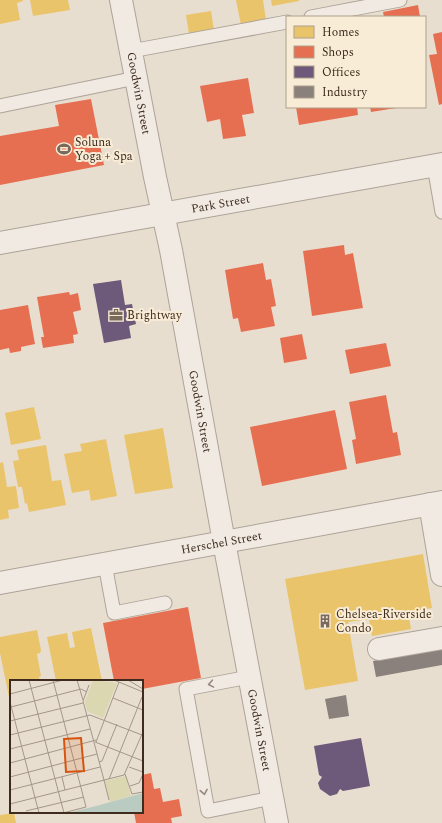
<svg xmlns="http://www.w3.org/2000/svg" width="442" height="823" font-family="Spectral,serif">
  <style>
    .homes { fill: #e9c46a }
    .shops { fill: #e76f51 }
    .offices { fill: #6d597a }
    .industry { fill: #8a817c }
    .lines { fill: none; stroke-linecap: round; stroke-linejoin: round }
    .service-casing { stroke: #ada398; stroke-width: 15 }
    .minor-casing { stroke: #ada398; stroke-width: 24 }
    .tertiary-casing { stroke: #ada398; stroke-width: 24 }
    .service { stroke: #f0eae2; stroke-width: 13 }
    .minor { stroke: #f0eae2; stroke-width: 22 }
    .tertiary { stroke: #f0eae2; stroke-width: 22 }
    .oneway { stroke: #978a80 }
    .labels { text-anchor: middle; dominant-baseline: central; stroke-width: 4; stroke-linejoin: round; paint-order: stroke }
    .street-label { font-size: 12px; fill: #3e2b1e; stroke: #f9ecd6 }
    .poi-label { font-size: 12px; fill: #3e2b1e; stroke: #f9ecd6; text-anchor: start }
    .inset-road { fill: none; stroke: #a49689; stroke-width: 1 }
    .view { fill: #d7540e; fill-opacity: 0.15; stroke: #d7540e; stroke-width: 2 }
    .inset-edge { fill: none; stroke: #3e2b1e; stroke-width: 2 }
  </style>
  <rect width="100%" height="100%" fill="#e8ded0"/>
  <path class="homes" d="M0 0H23V1L17 3 20 20 0 24Z
    M30 0H68L70 10 33 16Z
    M236 0H263L266 20 241 25Z
    M271 0H299V1L272 6Z
    M211 11 214 30 189 34 186 15Z
    M34 407 41 439 11 445 5 413Z
    M163 428 173 488 135 494 124 435Z
    M106 439 117 496 91 501 89 490 72 493 64 454 82 451 80 444Z
    M46 445 52 481 61 480 66 505 29 512 27 503 25 504 22 487H18L13 461 19 460 17 450Z
    M3 462 7 487 16 486 19 508 8 510 9 518 0 520V463Z
    M423 554 432 608 408 612 411 629 372 636 369 619 348 622 358 681 305 690 285 579Z
    M91 628 102 681H56L47 637 67 633 70 648 75 647 72 632Z
    M37 630 41 650 40 653 37 654 41 676 39 677 40 681H11V697H9L0 653V637Z
    M14 813 16 823H0V815Z"/>
  <path class="shops" d="M418 5 420 17H384L383 12Z
    M442 32V104L439 105 429 55 437 54 433 34Z
    M248 78 254 113 242 115 246 136 223 139 220 119 207 122 200 86Z
    M91 99 104 165 0 185V136L59 126 55 105Z
    M296 107H357L358 115 299 125Z
    M370 107H396V108L371 112Z
    M344 245 345 255 353 253 363 308 312 316 303 251Z
    M263 263 266 280 271 279 276 306 271 307 275 326 241 332 238 318 233 319 225 270Z
    M69 292 70 295 78 293 81 310 73 312 78 334 73 335 74 343 43 348 41 337H44L37 297Z
    M28 305 35 344 21 347V351L10 353 9 348 0 350V310Z
    M302 334 307 359 284 363 280 338Z
    M386 343 391 366 350 374 345 350Z
    M386 395 393 433 397 432 401 455 356 464 352 440 356 439 349 402Z
    M335 410 347 469 262 486 250 427Z
    M188 607 201 678 142 689V681H114L103 623Z
    M151 773 154 789 160 788 163 802 179 799 182 816 171 818 172 823H136L134 812H142V775Z"/>
  <path class="offices" d="M121 280 125 305 132 304 136 324 129 326 131 338 104 343 93 284Z
    M361 738 370 786 343 791 340 789 337 794 330 796 320 789 318 783 322 777 319 775 314 746Z"/>
  <path class="industry" d="M442 649V665L376 677 373 661Z
    M346 695 349 716 329 719 325 699Z"/>
  <g class="lines">
    <g class="service-casing">
      <path id="service" d="M311 17 400 0
        M131 51 287 22
        M0 106 136 78
        M434 166 442 212
        M105 564 114 613 165 603
        M249 677 186 689 208 811 272 798"/>
    </g>
    <g class="minor-casing">
      <g id="minor">
        <path id="s1" d="M121 0 155 177 171 250 224 542 277 823"/>
        <path d="M430 504 442 575"/>
        <path id="s2" d="M0 583 442 502"/>
        <path d="M379 649 442 638"/>
      </g>
    </g>
    <g class="tertiary-casing">
      <g id="tertiary">
        <path id="s3" d="M0 243 442 164"/>
      </g>
    </g>
    <use href="#service" class="service"/>
    <use href="#minor" class="minor"/>
    <use href="#tertiary" class="tertiary"/>
  </g>
  <defs><path id="oneway-chevron" d="M-2-3.5L2.5 0L-2 3.5" fill="none" stroke-width="1.6" stroke-linecap="round" stroke-linejoin="round"/></defs>
  <g class="oneway">
    <use href="#oneway-chevron" transform="translate(211 684) rotate(170)"/>
    <use href="#oneway-chevron" transform="translate(204 792) rotate(80)"/>
  </g>
  <defs>
    <g id="stadium-bare" transform="scale(1.08)"><path d="M0-5a6.5 5 0 1 0 0 10a6.5 5 0 1 0 0-10ZM-3.5-1.8h7v3.6h-7Z" fill="#7a6a5c" stroke="#f9ecd6" stroke-width="2.5" paint-order="stroke"/></g>
    <g id="office-bare" transform="scale(1.08)"><path d="M-6-3h4V-5.5h4V-3h4V5H-6ZM-1-4.5V-3h2v-1.5ZM-6 0V1H6V0Z" fill="#7a6a5c" stroke="#f9ecd6" stroke-width="2.5" paint-order="stroke"/></g>
    <g id="building-bare" transform="scale(1.08)"><path d="M-4-6H4V6H1V3H-1V6H-4ZM-2.5-4.3h1.7v1.8h-1.7ZM.8-4.3h1.7v1.8H.8ZM-2.5-1h1.7V.8h-1.7ZM.8-1h1.7V.8H.8Z" fill="#7a6a5c" stroke="#f9ecd6" stroke-width="2.5" paint-order="stroke"/></g>
  </defs>
  <g fill-rule="evenodd">
    <use href="#stadium-bare" x="64" y="149"/>
    <use href="#office-bare" x="116" y="315"/>
    <use href="#building-bare" x="325" y="621"/>
  </g>
  <g class="labels">
    <g class="street-label">
      <text stroke="none"><textPath href="#s1" startOffset="95">Goodwin Street</textPath></text>
      <text stroke="none"><textPath href="#s3" startOffset="224">Park Street</textPath></text>
      <text stroke="none"><textPath href="#s1" startOffset="419">Goodwin Street</textPath></text>
      <text stroke="none"><textPath href="#s2" startOffset="225">Herschel Street</textPath></text>
      <text stroke="none"><textPath href="#s1" startOffset="743">Goodwin Street</textPath></text>
    </g>
    <g class="poi-label">
      <text x="75" y="142">Soluna<tspan x="75" dy="14">Yoga + Spa</tspan></text>
      <text x="127" y="315">Brightway</text>
      <text x="336" y="614">Chelsea-Riverside<tspan x="336" dy="14">Condo</tspan></text>
    </g>
  </g>
  <g transform="translate(10 680)">
    <rect width="133" height="133" fill="#e8ded0"/>
    <path d="M83 0 107 3 93 38 77 31 75 22ZM116 96 121 116 100 122 95 101Z" fill="#dad7b1"/>
    <path d="M133 113V133H57L86 126Z" fill="#baccc1"/>
    <path class="inset-road" d="M19 0 54 133M43 0 76 127 53 133M67 0 73 20M104 0 133 12M118 0 133 9M79 5 73 21 94 100M0 14 53 0M103 18 133 30M0 22 29 133M1 27 71 9 77 12M0 41 73 23M0 55 80 35 132 55M85 62 133 81M86 62 109 2M0 69 80 49M89 82 92 81 107 44M0 83 86 60M119 87 133 92M115 94 122 114 133 112M0 97 87 74M52 97 55 110M99 99 132 17M94 100 99 120M120 106 129 103 133 94M0 110 90 87M0 124 114 95 133 52M16 131 74 117"/>
    <path class="view" d="M71 58 74 91 56 92 54 59Z"/>
    <rect width="133" height="133" class="inset-edge"/>
  </g>
  <rect x="286" y="16" width="140" height="92" fill="#f9ecd6" stroke="#ae9f8c"/>
  <rect x="294" y="26" width="20" height="12" fill="#e9c46a" stroke="#ae9f8c"/>
  <text x="322" y="36" font-size="12" fill="#3e2b1e">Homes</text>
  <rect x="294" y="46" width="20" height="12" fill="#e76f51" stroke="#ae9f8c"/>
  <text x="322" y="56" font-size="12" fill="#3e2b1e">Shops</text>
  <rect x="294" y="66" width="20" height="12" fill="#6d597a" stroke="#ae9f8c"/>
  <text x="322" y="76" font-size="12" fill="#3e2b1e">Offices</text>
  <rect x="294" y="86" width="20" height="12" fill="#8a817c" stroke="#ae9f8c"/>
  <text x="322" y="96" font-size="12" fill="#3e2b1e">Industry</text>
</svg>
